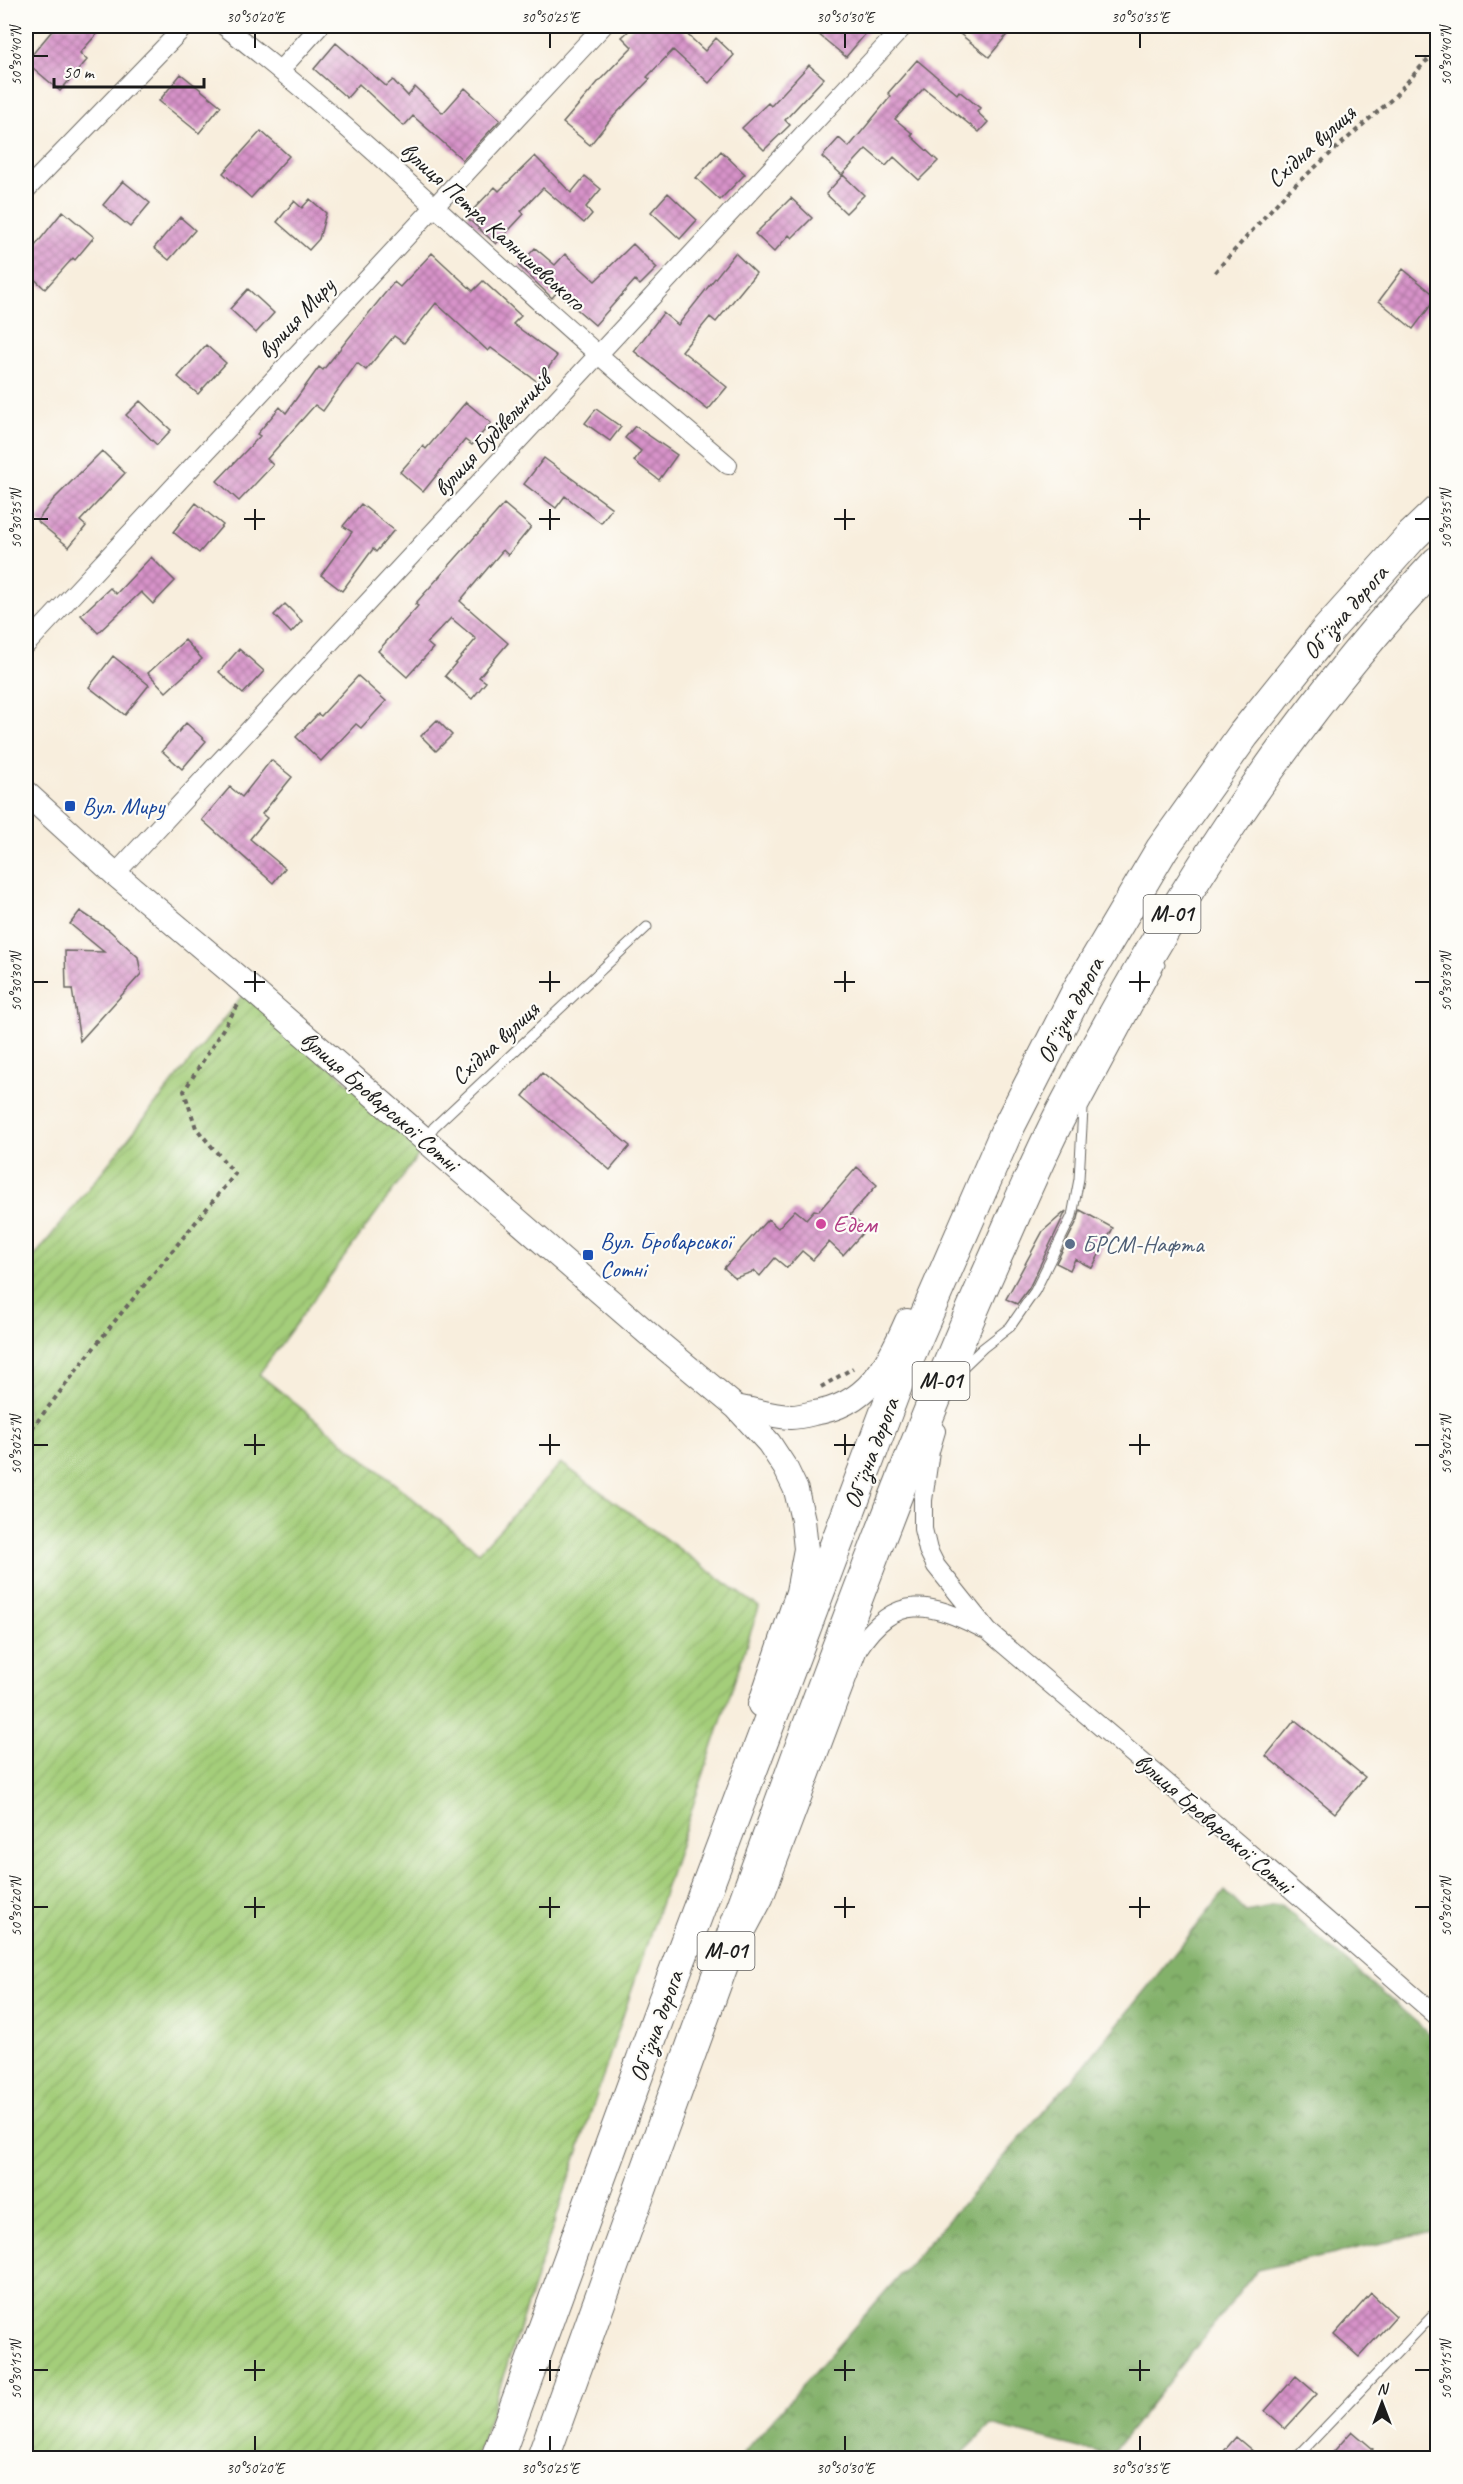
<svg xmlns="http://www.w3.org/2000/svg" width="1463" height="2484" font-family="Caveat,sans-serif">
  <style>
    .forest { fill: url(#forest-crowns); stroke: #506643; stroke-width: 1.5 }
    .garden { fill: url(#garden-furrows); stroke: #60754b; stroke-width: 1.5 }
    .building { fill: url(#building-cross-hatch) }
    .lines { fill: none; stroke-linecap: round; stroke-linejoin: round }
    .service-casing { stroke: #696660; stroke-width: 11 }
    .minor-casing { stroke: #696660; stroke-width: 20 }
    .tertiary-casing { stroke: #696660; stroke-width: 26 }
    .trunk-casing { stroke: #696660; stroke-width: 34 }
    .path { stroke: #696660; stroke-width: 4; stroke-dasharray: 4.5 4.5; stroke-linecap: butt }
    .service { stroke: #fff; stroke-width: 9 }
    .minor { stroke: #fff; stroke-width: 18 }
    .tertiary { stroke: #fff; stroke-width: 24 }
    .trunk { stroke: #fff; stroke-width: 32 }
    .ticks { fill: none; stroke: #1c1c1c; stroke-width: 2 }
    .transit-dot { fill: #1a4fb4; stroke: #fdfcf7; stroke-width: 2 }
    .hotel-dot { fill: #d1479c; stroke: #fdfcf7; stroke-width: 2 }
    .service-dot { fill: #5c6f8a; stroke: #fdfcf7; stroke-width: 2 }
    .labels { text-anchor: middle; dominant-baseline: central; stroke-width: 4.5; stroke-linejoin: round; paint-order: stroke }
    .shield { fill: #fdfcf7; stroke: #605f5e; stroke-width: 1.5 }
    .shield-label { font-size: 22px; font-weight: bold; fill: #1c1c1c }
    .street-label { font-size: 24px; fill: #1c1c1c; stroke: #fdfcf7 }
    .transit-label { font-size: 24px; fill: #164399; stroke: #fdfcf7; text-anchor: start }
    .hotel-label { font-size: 24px; fill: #b23c85; stroke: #fdfcf7; text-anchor: start }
    .service-label { font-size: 24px; fill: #4e5e75; stroke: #fdfcf7; text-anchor: start }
    .neatline { fill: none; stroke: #1c1c1c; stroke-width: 2 }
    .ticks-label { font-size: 15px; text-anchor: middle; fill: #1c1c1c }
  </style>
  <defs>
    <pattern id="forest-crowns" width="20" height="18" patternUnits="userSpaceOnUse" patternTransform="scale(1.5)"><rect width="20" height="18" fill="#83b16a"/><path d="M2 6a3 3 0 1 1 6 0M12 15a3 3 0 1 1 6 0" fill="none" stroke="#6a8f56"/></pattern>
    <pattern id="garden-furrows" width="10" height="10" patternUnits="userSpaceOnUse" patternTransform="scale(1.5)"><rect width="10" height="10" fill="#a4ce7a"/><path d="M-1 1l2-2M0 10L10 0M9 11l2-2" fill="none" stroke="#8db069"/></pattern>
    <pattern id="building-cross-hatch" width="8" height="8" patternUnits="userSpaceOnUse" patternTransform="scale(1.5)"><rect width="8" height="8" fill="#d793c9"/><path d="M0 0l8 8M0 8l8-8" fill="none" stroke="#ae77a2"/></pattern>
  </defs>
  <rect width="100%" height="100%" fill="#fdfcf7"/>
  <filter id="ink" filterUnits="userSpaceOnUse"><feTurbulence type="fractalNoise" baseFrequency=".0167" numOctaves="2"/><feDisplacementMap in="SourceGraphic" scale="12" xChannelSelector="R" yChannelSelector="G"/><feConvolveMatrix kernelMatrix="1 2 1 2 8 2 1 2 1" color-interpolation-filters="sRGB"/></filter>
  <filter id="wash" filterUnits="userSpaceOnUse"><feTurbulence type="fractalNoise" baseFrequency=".008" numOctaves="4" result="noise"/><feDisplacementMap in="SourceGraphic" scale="24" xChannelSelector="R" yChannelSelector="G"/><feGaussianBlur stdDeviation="1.35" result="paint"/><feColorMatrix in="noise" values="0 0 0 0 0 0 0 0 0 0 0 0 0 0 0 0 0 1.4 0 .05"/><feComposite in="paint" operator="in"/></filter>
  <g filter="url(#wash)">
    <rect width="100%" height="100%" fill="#f8eedd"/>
    <path class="forest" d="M1225 1891 1246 1912 1281 1905 1437 2040V2231L1257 2270 1110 2456 991 2425 958 2458H739L1083 2067Z"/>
    <path class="garden" d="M249 987 420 1153 259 1374 479 1552 561 1463 759 1607 476 2458H26V1267Z"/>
    <g id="blocks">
      <path class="building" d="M56 26H104L80 53 87 60 60 91 26 62Z
        M634 26H678L705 51 716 38 734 55 709 83 673 50 647 77 650 79 610 120 590 145 563 123 599 81 632 47 622 37Z
        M825 26H872L846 57 818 34Z
        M950 26H1014L989 57Z
        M336 43 386 86 393 80 408 96 415 87 443 113 465 88 500 120 463 160 413 116 404 126 359 84 347 98 314 69Z
        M917 60 957 94 959 91 980 108 977 112 988 122 979 132 924 88 895 119 913 134 911 136 938 161 919 180 894 157 886 166 866 149 842 175 822 157 839 138 849 147 891 96 888 93Z
        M809 65 824 78 785 120 790 125 764 150 742 128 768 103 771 106Z
        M181 74 221 106 199 133 159 101Z
        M261 131 289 156 251 198 223 173Z
        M721 151 745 174 720 200 696 178Z
        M535 156 571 193 585 176 601 189 586 207 592 214 584 223 543 188 521 211 524 214 496 244 466 217 495 187 499 191Z
        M843 175 864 195 846 213 826 194Z
        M123 181 150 203 130 227 103 205Z
        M668 193 697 220 680 239 651 212Z
        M791 198 812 218 792 238 789 235 774 252 755 234Z
        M310 199 326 213 319 239 309 250 277 222 294 201 302 208Z
        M63 211 94 237 75 260 73 258 45 289 26 271V238L35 246Z
        M180 217 195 230 169 260 154 248Z
        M633 244 657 268 640 285 635 280 595 325 557 292 552 298 519 266 535 248 555 265 565 254 595 281Z
        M432 253 473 291 483 281 521 316 513 324 557 356 538 382 491 348 488 351 436 303 404 343 394 336 366 370 357 363 323 411 315 405 267 459 273 465 239 501 217 481 260 436 257 434 280 407 286 413 319 367 323 370 394 282 400 287Z
        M735 253 756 273 716 322 710 317 682 351 727 387 708 410 634 351 663 313 678 325Z
        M1403 269 1437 297 1413 329 1379 301Z
        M248 289 274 313 256 333 230 309Z
        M206 345 226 363 198 394 178 377Z
        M140 401 171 430 157 445 126 415Z
        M466 402 491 423 472 445 465 440 423 492 400 472 423 446 426 449Z
        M596 409 621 427 610 441 585 423Z
        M635 426 677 455 659 480 634 461 641 451 625 438Z
        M102 451 125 473 80 521 86 526 69 547 37 521 53 500Z
        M544 458 612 508 601 523 565 496 556 508 524 484Z
        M196 503 223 525 199 553 173 532Z
        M361 504 394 530 376 552 373 549 342 591 321 575 352 532 343 526Z
        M504 504 531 527 508 555 503 550 460 601 508 643 479 677 486 682 472 699 445 676 476 639 451 618 427 643 433 648 407 677 378 651 418 606 415 604Z
        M151 557 175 581 153 604 141 592 98 633 81 615 110 588 116 594Z
        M285 604 302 621 291 633 274 615Z
        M185 640 202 659 166 692 148 673Z
        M239 649 264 671 243 694 219 672Z
        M113 656 149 685 125 715 89 687Z
        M358 676 386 701 361 728 356 724 321 761 296 737 318 714 321 716Z
        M437 720 452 735 436 751 421 736Z
        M186 723 206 741 182 769 162 751Z
        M271 760 292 777 262 814 267 818 250 839 285 868 273 883 202 820 230 787 242 797Z
        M80 911 109 930 138 957 141 974 80 1041 72 989H66L65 951 104 952 70 924Z
        M542 1073 630 1146 610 1170 523 1096Z
        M857 1167 877 1185 850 1215 866 1229 843 1255 829 1242 813 1260 802 1251 787 1268 775 1258 760 1276 755 1271 735 1278 724 1268 768 1219 778 1228 795 1210 806 1219 814 1210 819 1211Z
        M1080 1210 1113 1228 1092 1268 1075 1259 1070 1270 1056 1263 1078 1219Z
        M1066 1211 1029 1288 1017 1304 1006 1299 1043 1231Z
        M1295 1720 1365 1777 1335 1813 1266 1756Z
        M1371 2293 1396 2316 1359 2357 1334 2335Z
        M1296 2376 1317 2394 1285 2429 1265 2411Z
        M1352 2431 1373 2449 1365 2458H1328Z
        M1236 2437 1261 2458H1218Z"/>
    </g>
  </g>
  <g filter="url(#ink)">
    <use href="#blocks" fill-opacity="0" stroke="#696660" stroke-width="1.5"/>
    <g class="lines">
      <g class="service-casing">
        <path id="service" d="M426 1138 434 1127 647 927
          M959 1371 983 1348 1010 1327 1035 1291 1072 1216 1079 1179 1083 1109 1160 965
          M1296 2458 1438 2310"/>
      </g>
      <g class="minor-casing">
        <path id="minor" d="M224 26C356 128 474 246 600 356 642 393 685 428 728 465
          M281 69 320 26
          M26 190 185 26
          M26 645 603 26
          M115 874 904 26
          M936 1431 930 1451 923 1500V1529L928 1550 936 1566 988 1631 1254 1857 1438 2017
          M748 1929 764 1899 858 1649C895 1592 930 1602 984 1629"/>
      </g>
      <g class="tertiary-casing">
        <path id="tertiary" d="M26 793 115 874 249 987 653 1338 736 1407 769 1443 786 1469 796 1490 803 1520 806 1549 798 1592 760 1705
          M736 1407C754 1410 772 1416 791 1417 798 1417 806 1415 814 1413 867 1405 887 1367 907 1321"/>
      </g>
      <g class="trunk-casing">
        <path id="trunk" d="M497 2458 664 2001 899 1378 1007 1130 1079 989 1162 849 1244 734 1325 633 1412 536 1438 511
          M543 2458C632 2212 720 1966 811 1720 870 1561 930 1402 1000 1247 1020 1202 1039 1156 1062 1112 1165 914 1284 725 1438 562"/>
      </g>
      <path class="path" d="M1431 26 1438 35
        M1215 272 1286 193 1393 98 1425 62 1438 54
        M821 1387 853 1368
        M26 1436 110 1327 235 1174 196 1128 184 1091 238 1005"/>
      <use href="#service" class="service"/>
      <use href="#minor" class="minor"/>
      <use href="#tertiary" class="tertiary"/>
      <use href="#trunk" class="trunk"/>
    </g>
  </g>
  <path class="ticks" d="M255 33V48M550 33V48M845 33V48M1140 33V48M33 56H48M1415 56H1430M255 509V530M550 509V530M845 509V530M1140 509V530M33 519H48M244 519H265M539 519H560M834 519H855M1129 519H1150M1415 519H1430M255 971V992M550 971V992M845 971V992M1140 971V992M33 982H48M244 982H265M539 982H560M834 982H855M1129 982H1150M1415 982H1430M255 1434V1455M550 1434V1455M845 1434V1455M1140 1434V1455M33 1445H48M244 1445H265M539 1445H560M834 1445H855M1129 1445H1150M1415 1445H1430M255 1897V1918M550 1897V1918M845 1897V1918M1140 1897V1918M33 1907H48M244 1907H265M539 1907H560M834 1907H855M1129 1907H1150M1415 1907H1430M255 2360V2381M550 2360V2381M845 2360V2381M1140 2360V2381M33 2370H48M244 2370H265M539 2370H560M834 2370H855M1129 2370H1150M1415 2370H1430M255 2436V2451M550 2436V2451M845 2436V2451M1140 2436V2451"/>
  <g class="transit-dot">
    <rect x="64" y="800" width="12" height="12" rx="3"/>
    <rect x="582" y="1249" width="12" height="12" rx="3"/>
  </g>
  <circle class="hotel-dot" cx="821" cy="1224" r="6"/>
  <circle class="service-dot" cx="1070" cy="1244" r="6"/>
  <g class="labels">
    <g class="shield">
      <rect x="1143.5" y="895" width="57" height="38" rx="4.5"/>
      <rect x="912.5" y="1362" width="57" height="38" rx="4.5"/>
      <rect x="697.5" y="1932" width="57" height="38" rx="4.5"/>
    </g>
    <g class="shield-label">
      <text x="1172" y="914">М-01</text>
      <text x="941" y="1381">М-01</text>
      <text x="726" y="1951">М-01</text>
    </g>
    <g class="street-label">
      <text transform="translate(1311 146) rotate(-42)">Східна вулиця</text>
      <text transform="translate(493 226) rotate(42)">вулиця Петра Калнишевського</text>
      <text transform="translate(296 318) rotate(-47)">вулиця Миру</text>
      <text transform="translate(492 434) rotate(-47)">вулиця Будівельників</text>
      <text transform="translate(1345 612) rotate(-49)">Обʼїзна дорога</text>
      <text transform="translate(1070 1010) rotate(-62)">Обʼїзна дорога</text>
      <text transform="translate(495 1043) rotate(-43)">Східна вулиця</text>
      <text transform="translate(380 1101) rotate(41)">вулиця Броварської Сотні</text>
      <text transform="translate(871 1453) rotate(-69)">Обʼїзна дорога</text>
      <text transform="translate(1214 1823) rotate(41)">вулиця Броварської Сотні</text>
      <text transform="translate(656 2026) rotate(-70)">Обʼїзна дорога</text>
    </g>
    <g class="transit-label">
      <text x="82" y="806">Вул. Миру</text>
      <text x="600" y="1241">Вул. Броварської<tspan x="600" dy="28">Cотні</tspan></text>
    </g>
    <g class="hotel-label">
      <text x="833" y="1224">Едем</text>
    </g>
    <g class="service-label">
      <text x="1082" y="1244">БРСМ-Нафта</text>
    </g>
  </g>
  <rect width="1463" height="2484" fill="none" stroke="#fdfcf7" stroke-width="66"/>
  <g transform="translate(1382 2403)" stroke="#fdfcf7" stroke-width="4.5" paint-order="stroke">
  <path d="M0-4.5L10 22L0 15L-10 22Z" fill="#1c1c1c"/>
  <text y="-9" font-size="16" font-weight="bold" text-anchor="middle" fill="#1c1c1c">N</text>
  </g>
  <path d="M54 78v9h150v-9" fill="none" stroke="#1c1c1c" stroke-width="3"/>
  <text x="63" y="78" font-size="18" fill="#1c1c1c" stroke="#fdfcf7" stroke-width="4.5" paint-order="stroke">50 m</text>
  <rect x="33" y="33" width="1397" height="2418" class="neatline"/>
  <g class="ticks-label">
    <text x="255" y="22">30°50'20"E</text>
    <text x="550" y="22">30°50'25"E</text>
    <text x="845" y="22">30°50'30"E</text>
    <text x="1140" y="22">30°50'35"E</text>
    <text transform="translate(16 56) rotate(-90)" y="5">50°30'40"N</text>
    <text transform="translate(1446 56) rotate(-90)" y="5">50°30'40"N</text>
    <text transform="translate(16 519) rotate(-90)" y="5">50°30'35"N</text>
    <text transform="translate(1446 519) rotate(-90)" y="5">50°30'35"N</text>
    <text transform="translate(16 982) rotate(-90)" y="5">50°30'30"N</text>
    <text transform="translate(1446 982) rotate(-90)" y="5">50°30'30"N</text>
    <text transform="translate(16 1445) rotate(-90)" y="5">50°30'25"N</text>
    <text transform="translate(1446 1445) rotate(-90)" y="5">50°30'25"N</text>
    <text transform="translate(16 1907) rotate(-90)" y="5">50°30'20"N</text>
    <text transform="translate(1446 1907) rotate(-90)" y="5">50°30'20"N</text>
    <text transform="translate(16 2370) rotate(-90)" y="5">50°30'15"N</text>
    <text transform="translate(1446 2370) rotate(-90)" y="5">50°30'15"N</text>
    <text x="255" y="2473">30°50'20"E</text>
    <text x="550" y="2473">30°50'25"E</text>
    <text x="845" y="2473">30°50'30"E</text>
    <text x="1140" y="2473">30°50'35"E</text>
  </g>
</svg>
